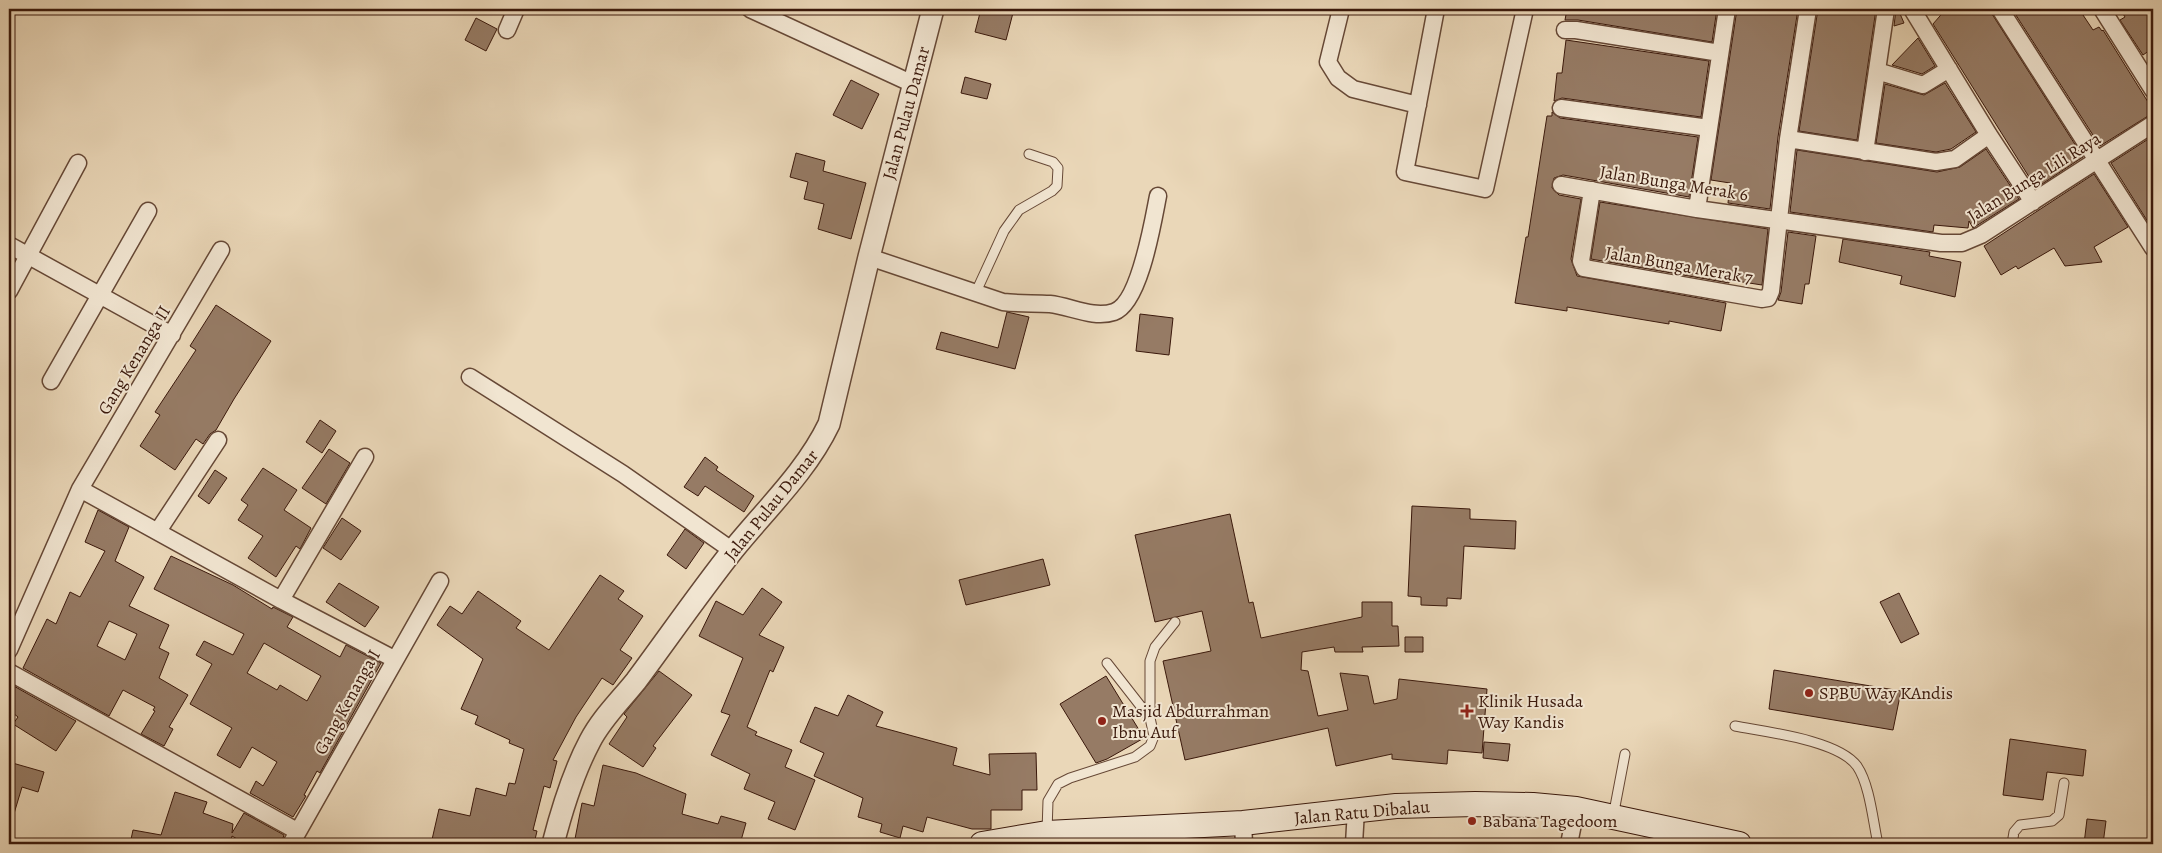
<svg xmlns="http://www.w3.org/2000/svg" width="2162" height="853" font-family="Alegreya,serif">
  <style>
    .building { fill: #967b65; stroke: #3a180b; fill-rule: evenodd }
    .lines { fill: none; stroke-linecap: round; stroke-linejoin: round }
    .service-casing { stroke: #664836; stroke-width: 11 }
    .minor-casing { stroke: #664836; stroke-width: 19 }
    .tertiary-casing { stroke: #664836; stroke-width: 24 }
    .secondary-casing { stroke: #3a180b; stroke-width: 26 }
    .service { stroke: #f1e5d1; stroke-width: 9 }
    .minor { stroke: #f1e5d1; stroke-width: 16 }
    .tertiary { stroke: #f1e5d1; stroke-width: 21 }
    .secondary { stroke: #f1e5d1; stroke-width: 24 }
    .poi-dot { fill: #8f2418; stroke: #f1e5d1; stroke-width: 2 }
    .labels { text-anchor: middle; dominant-baseline: central; stroke-width: 4; stroke-linejoin: round; paint-order: stroke }
    .street-label { font-size: 18px; fill: #3a180b; stroke: #f1e5d1 }
    .poi-label { font-size: 18px; fill: #3a180b; stroke: #f1e5d1; text-anchor: start }
  </style>
  <rect width="100%" height="100%" fill="#ead7b8"/>
  <filter id="stains"><feTurbulence type="fractalNoise" baseFrequency=".004" numOctaves="4"/><feColorMatrix values="0 0 0 0 .2 0 0 0 0 .09 0 0 0 0 .02 0 0 0 .5 -.17"/></filter>
  <radialGradient id="worn" r=".72"><stop offset=".6" stop-color="#630" stop-opacity="0"/><stop offset="1" stop-color="#630" stop-opacity=".3"/></radialGradient>
  <path class="building" d="M981 9H1014L1006 40 975 32Z
    M1567 9H1653L1671 11V9H1717L1712 42 1578 20H1565Z
    M1737 9H1798L1778 137 1770 209 1728 203 1730 183 1711 180Z
    M1818 9H1876L1857 140 1799 131Z
    M1896 9H1898L1904 23 1894 26Z
    M1946 9H1990L1992 14 2083 157 2036 188 1933 24Z
    M2012 9H2079L2093 30 2099 27 2102 31 2103 30 2153 110V114L2148 116 2100 146Z
    M2120 9H2153V48L2143 55 2120 20 2125 17Z
    M476 18 497 29 486 51 465 40Z
    M1918 38 1935 66 1922 74 1892 65Z
    M1566 40 1709 61 1701 117 1562 98 1554 101 1557 73H1562Z
    M965 77 991 84 987 99 961 93Z
    M851 80 879 94 862 129 833 115Z
    M1945 83 1976 132 1951 149 1936 152 1876 143 1885 84 1924 95Z
    M1552 112 1560 118 1698 137 1689 197 1563 175 1554 178 1552 188 1559 195 1581 199 1571 259 1577 276 1726 303 1721 331 1669 321V324L1567 307V311L1515 303 1526 237H1528L1547 116H1552Z
    M2153 136V230L2111 163Z
    M1986 149 2019 199 1973 228 1969 221 1968 228 1934 225 1933 232 1790 212 1797 150 1937 172 1960 167Z
    M796 153 825 161 823 171 866 183 851 239 818 229 824 204 804 199 808 182 790 177Z
    M2094 174 2128 227 2094 247 2102 262 2065 266 2054 248 2018 269 2016 266 2001 275 1984 246Z
    M1600 202 1768 229 1762 285 1730 280 1729 283 1591 259Z
    M1788 232 1816 236 1809 284H1805L1802 304 1778 300 1781 292Z
    M1843 239 1930 252 1929 256 1961 262 1955 297 1900 284 1902 276 1839 262Z
    M216 305 271 341 234 399 216 430 210 434 203 444 196 439 175 470 140 446 160 415 155 412 196 350 190 346Z
    M1007 312 1029 317 1015 369 936 349 941 332 998 348Z
    M1140 314 1173 318 1169 355 1136 351Z
    M320 420 336 431 322 453 306 442Z
    M329 449 350 463 326 504 302 488Z
    M705 457 718 467 716 470 754 496 744 512 705 486 698 496 684 487Z
    M263 468 297 490 284 510 311 528 300 549 296 546 276 577 248 558 263 536 238 520 248 505 241 500Z
    M215 470 227 478 209 504 198 496Z
    M1412 506 1470 509V519L1516 521 1515 549 1464 546 1461 599 1447 598V606L1421 605V597L1408 596Z
    M98 510 129 527 115 561 144 577 129 606 169 625 159 648 169 653 159 678 188 695 169 727 173 729 164 746 141 734 155 711 153 710 155 707 123 690 109 716 23 668 47 619 56 624 70 592 80 597 105 551 85 542ZM109 621 137 634 125 660 97 646Z
    M1230 514 1249 603 1253 602 1261 638 1362 617V602H1392V626H1398L1399 646 1362 647 1363 652H1335L1334 647 1302 652 1301 670 1308 671 1318 716 1348 710 1340 673 1368 676 1374 704 1397 699 1399 679 1487 689 1482 753 1448 750 1447 764 1392 759V754L1336 766 1328 728 1185 760 1163 661 1211 651 1202 611 1155 622 1135 535Z
    M342 518 361 531 341 560 323 548Z
    M685 529 704 543 686 569 667 555Z
    M171 556 233 585 272 609 273 607 293 617 287 627 340 657 346 645 381 663 320 773 317 771 304 795 306 796 293 817 250 793 256 781 263 786 277 762 252 747 240 768 217 755 232 728 190 704 212 664 196 655 204 641 233 655 244 634 154 589ZM264 643 321 676 307 701 280 685 277 690 247 673Z
    M1043 559 1050 585 966 605 959 580Z
    M600 575 624 591 618 599 643 616 620 650 632 658 613 685 602 678 576 717 553 760 557 761 550 788 544 786 533 830 537 831 534 844H467L455 841V844H431L439 809 470 816 476 788 506 796 509 783 515 784 524 749 509 743 510 740 475 724 478 716 461 709 483 659 437 625 450 606 462 614 478 591 521 621 516 628 549 650Z
    M339 583 379 607 365 627 326 602Z
    M762 588 782 602 759 635 784 647 773 672 770 670 747 727 757 732 755 735 792 750 785 767 815 780 795 830 768 819 775 802 744 789 750 774 711 755 730 715 721 712 743 658 699 636 716 601 743 615Z
    M1899 593 1919 634 1901 643 1880 602Z
    M1405 637H1423V652H1405Z
    M1774 670 1901 691 1893 730 1769 709Z
    M659 671 692 695 653 746 656 748 643 767 609 744 627 717 624 714Z
    M1106 676 1144 738 1107 759 1096 763 1060 704Z
    M12 685 76 721 56 751 13 724 18 717 9 710V689Z
    M848 695 883 712 876 726 957 748 953 765 990 775 989 754 1036 753 1037 790H1022V810H991V829H972L927 817 923 832 903 826 900 838 880 832 882 824 858 817 863 798 814 776 824 753 800 742 815 707 838 716Z
    M2010 739 2086 750 2083 776 2047 772 2043 800 2003 795Z
    M1484 742 1510 744 1508 761 1483 758Z
    M9 762 44 772 38 792 22 787 13 817H9Z
    M603 765 636 773 686 794 682 814 718 824 721 816 746 823 740 844H574L582 803 594 806Z
    M175 792 207 802 203 813 233 824 232 833 244 813 284 835 281 844H246L232 836 230 844H130L133 830 161 835Z
    M2087 819 2106 821 2103 844H2084Z"/>
  <g class="lines">
    <g class="service-casing">
      <path id="service" d="M976 292 1004 231 1019 210 1052 191 1057 186 1058 168 1053 162 1029 154
        M1107 663 1150 718
        M1735 726C1766 732 1838 740 1857 766 1870 785 1873 822 1878 844
        M1613 817 1625 754
        M1047 832 1048 801 1058 784 1070 778 1135 757 1150 746 1154 736 1150 718V661L1155 647 1175 622
        M2012 844 2014 832 2020 825 2052 821 2059 815 2064 783"/>
    </g>
    <g class="minor-casing">
      <path id="minor" d="M750 9 913 84
        M1341 9 1328 62 1338 78 1353 89 1418 105
        M1436 9 1405 172 1485 189 1525 9
        M1912 9 1989 135 2033 202
        M2000 9 2153 248
        M2102 9 2153 90
        M507 30 516 9
        M1565 30H1576L1720 53
        M1877 71 1923 85 1949 69
        M1561 108 1709 128
        M1788 139 1936 162 1955 159 1989 135
        M1865 152 1886 9
        M1561 185 1697 209 1941 243H1962L1981 235 2153 124
        M1592 190 1581 261 1584 268 1762 299 1768 298 1771 291 1788 139 1808 9
        M1697 209 1727 9
        M9 245 172 335
        M869 257 1003 302C1019 304 1034 303 1050 304 1070 306 1093 319 1114 312 1140 303 1153 221 1158 196
        M9 291 78 163
        M470 377 623 474 733 551
        M51 381 148 211
        M80 489 281 600 394 659
        M158 531 218 440
        M281 600 365 457
        M9 650 80 489 221 250
        M9 672 297 831
        M1243 823 1244 844
        M291 844 440 581
        M1354 844 1356 810
        M1569 844 1576 809"/>
    </g>
    <g class="tertiary-casing">
      <path id="tertiary" d="M553 844C562 809 573 773 590 741 602 718 620 701 636 681 668 638 699 593 733 550 766 509 806 472 829 424L869 257 933 9"/>
    </g>
    <g class="secondary-casing">
      <path id="secondary" d="M982 844 1047 833 1243 823 1396 806 1475 804 1533 805 1576 809 1739 844"/>
    </g>
    <use href="#service" class="service"/>
    <use href="#minor" class="minor"/>
    <use href="#tertiary" class="tertiary"/>
    <use href="#secondary" class="secondary"/>
  </g>
  <g class="poi-dot">
    <circle cx="1809" cy="693" r="5"/>
    <path d="M1464.5 703.5h5v5h5v5h-5v5h-5v-5h-5v-5h5z"/>
    <circle cx="1102" cy="721" r="5"/>
    <circle cx="1472" cy="821" r="5"/>
  </g>
  <g class="labels">
    <g class="street-label">
      <text transform="translate(906 113) rotate(-75)">Jalan Pulau Damar</text>
      <text transform="translate(2034 177) rotate(-32)">Jalan Bunga Lili Raya</text>
      <text transform="translate(1674 183) rotate(9)">Jalan Bunga Merak 6</text>
      <text transform="translate(1679 265) rotate(10)">Jalan Bunga Merak 7</text>
      <text transform="translate(134 360) rotate(-59)">Gang Kenanga II</text>
      <text transform="translate(771 505) rotate(-51)">Jalan Pulau Damar</text>
      <text transform="translate(347 702) rotate(-61)">Gang Kenanga I</text>
      <text transform="translate(1362 812) rotate(-5)">Jalan Ratu Dibalau</text>
    </g>
    <g class="poi-label">
      <text x="1819" y="693">SPBU Way KAndis</text>
      <text x="1478" y="701">Klinik Husada<tspan x="1478" dy="21">Way Kandis</tspan></text>
      <text x="1112" y="711">Masjid Abdurrahman<tspan x="1112" dy="21">Ibnu Auf</tspan></text>
      <text x="1482" y="821">Babana Tagedoom</text>
    </g>
  </g>
  <rect width="2162" height="853" fill="none" stroke="#ead7b8" stroke-width="30"/>
  <rect x="10" y="10" width="2142" height="833" fill="none" stroke="#3a180b" stroke-width="2.5"/>
  <rect x="15" y="15" width="2132" height="823" fill="none" stroke="#3a180b"/>
  <rect width="100%" height="100%" filter="url(#stains)"/>
  <rect width="100%" height="100%" fill="url(#worn)"/>
</svg>
